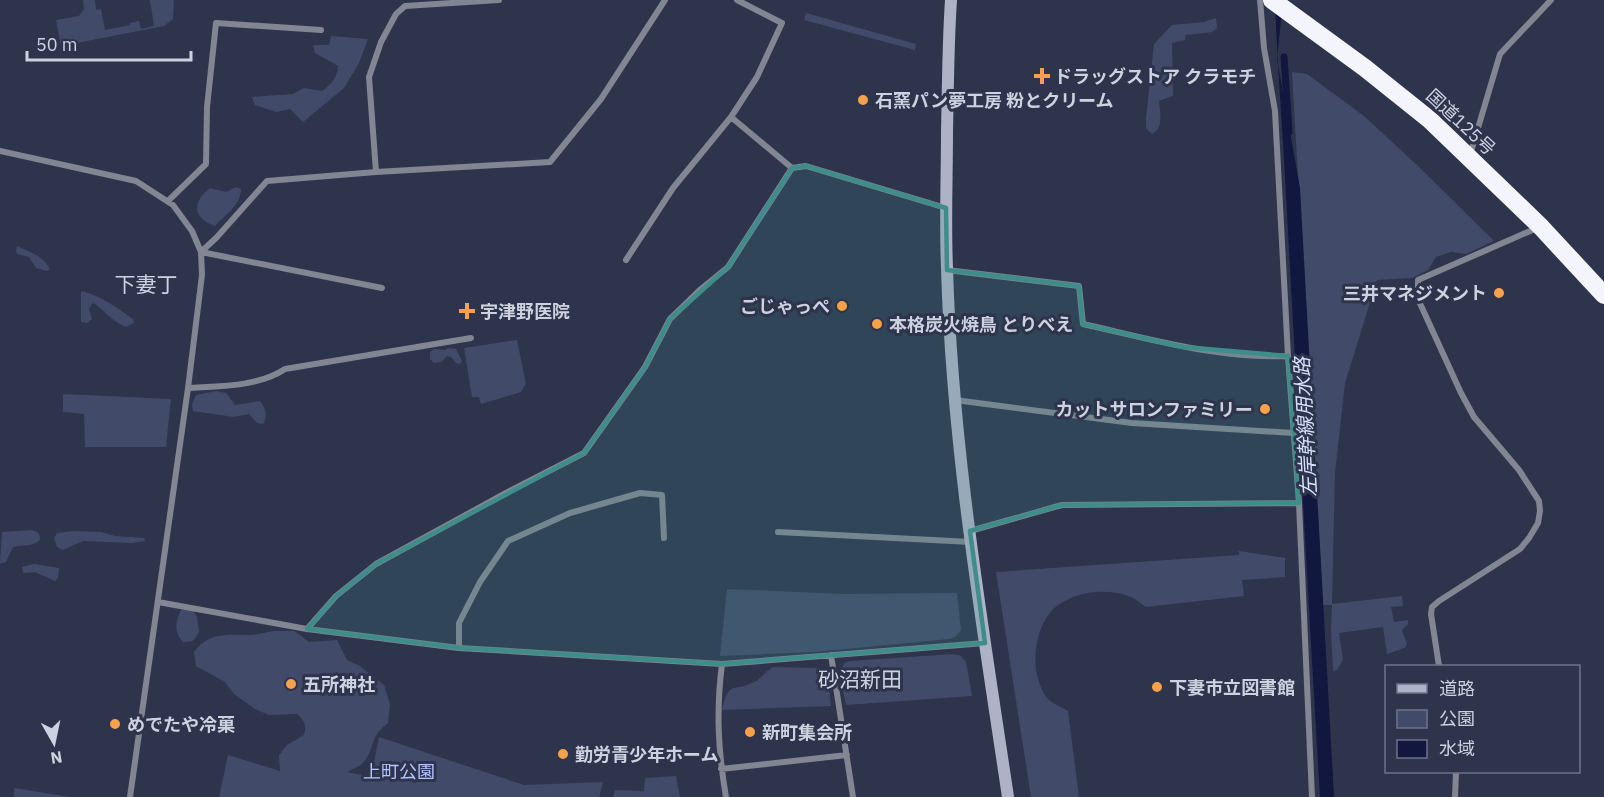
<svg xmlns="http://www.w3.org/2000/svg" width="1604" height="797" font-family="'IBM Plex Sans','Noto Sans JP',sans-serif">
  <style>
    .green { fill: #424a69 }
    .water { fill: #11173e }
    .lines { fill: none; stroke-linecap: round; stroke-linejoin: round }
    .stream { stroke: #11173e; stroke-width: 7 }
    .street { stroke: #828592; stroke-width: 6 }
    .secondary { stroke: #adb2c6; stroke-width: 12 }
    .highway { stroke: #f4f5fc; stroke-width: 18 }
    .marked { fill: #3e8d8b; fill-opacity: 0.2; stroke: #3e8d8b; stroke-width: 4.5; stroke-linejoin: round }
    .poi-dot { fill: #f7a14a; stroke: #2e344c; stroke-width: 2 }
    .labels { text-anchor: middle; dominant-baseline: central; stroke-width: 6; stroke-linejoin: round; paint-order: stroke }
    .poi-label { font-size: 18px; font-weight: bold; fill: #cdd2e1; stroke: #2e344c; text-anchor: start }
    .street-label { font-size: 18px; fill: #cdd2e1; stroke: #2e344c }
    .park-label { font-size: 18px; fill: #b4c4fe; stroke: #2e344c }
    .water-label { font-size: 20px; font-style: italic; fill: #d6dffc; stroke: #2e344c }
    .quarter-label { font-size: 21px; fill: #cdd2e1; stroke: #2e344c }
  </style>
  <rect width="100%" height="100%" fill="#2e344c"/>
  <path class="green" d="M83 0H95L96 10 101 9 105 30 130 25V23L139 21 141 29 154 26 150 0H174L173 19 164 26 61 46 56 20 79 16 84 9Z
    M806 13 916 44 915 50 804 20Z
    M1216 18 1217 28 1212 32 1186 35 1185 40 1172 43 1173 96 1159 101C1160 113 1164 128 1152 134L1146 128V118L1154 44 1172 25 1204 22Z
    M331 36 368 39 359 63 344 88 303 122 290 109 276 112 255 105 252 97 293 94 304 88 322 91C332 84 337 78 338 66L315 53 313 45H329Z
    M1292 72 1307 74 1364 116 1417 165 1494 241 1466 254 1451 252 1436 257 1428 270 1412 278 1377 280 1345 383 1335 473 1332 604 1402 596 1403 606 1391 607 1394 622 1408 620V624L1402 630 1407 644 1405 648 1387 654 1383 627 1339 633 1343 660 1337 670 1333 671 1331 629 1332 605H1323Z
    M236 187 241 189C241 205 226 214 215 226 192 218 192 202 210 188L226 192Z
    M17 246C30 252 43 256 50 269L47 271 36 268 29 257 17 254 16 251Z
    M81 291C100 295 117 308 133 319L134 323 126 327C111 321 106 311 93 303L89 309 92 319 87 323 81 322Z
    M517 340 526 384 521 392 481 404 479 397H472L464 348Z
    M448 348 456 349 462 361 460 364 456 363 451 357 447 356 441 362 434 363 430 359V352L434 349 445 350Z
    M216 391 226 393 235 405 260 401C266 409 268 416 263 424L257 423 249 414 234 417 193 411 192 404 196 395Z
    M63 394 171 399 166 447H85L84 414 63 412Z
    M31 530C38 531 40 533 40 540 31 548 24 544 13 547L6 562 0 564 2 532Z
    M73 531 101 532 115 536 144 538 145 541 132 543 83 541 63 550 57 547 54 538 57 533Z
    M1239 551 1285 558V577L1242 580 1244 596 1146 607C1141 604 1136 599 1131 597 1105 586 1063 592 1047 617 1037 631 1034 654 1036 670 1038 679 1041 692 1048 699 1053 704 1062 707 1068 711L1079 797H1031L996 572 1239 555Z
    M34 564 59 568 58 578 55 581 35 572 23 573 22 567Z
    M727 589 844 594 957 593 961 630 955 637 949 639 814 652 720 656Z
    M181 610H193L197 617 199 632 193 641 183 642C174 633 175 621 181 610Z
    M274 631H294L309 642 337 640 347 660 360 666 384 685 390 704 388 723C368 738 376 748 363 763 359 767 351 770 347 772L371 777 379 737 524 785 603 782 599 797H219L228 755 280 771 279 755 287 745 304 735C307 726 304 720 297 714L269 715 255 709 234 694 225 682 196 666 194 652C209 632 228 635 250 635 258 635 266 632 274 631Z
    M953 654 961 656 966 662 972 696 846 705C844 692 837 675 844 663L850 661Z
    M773 667 820 668 827 671 831 706 722 710C729 679 733 693 754 682 761 679 766 671 773 667Z
    M676 776 680 797H613L615 790 644 791 645 778Z
    M14 788 21 789 70 797H14Z"/>
  <path class="water" d="M1275 0H1283L1277 59 1300 188 1334 797H1320C1308 596 1297 395 1286 195 1283 130 1277 65 1275 0Z"/>
  <g class="lines">
    <path class="stream" d="M1284 57 1289 132"/>
    <path class="street" d="M1260 0 1264 48 1275 111 1288 356 1299 503 1312 797
      M731 117 757 77 782 23 737 0
      M0 151 136 181 173 205 192 231 201 252 202 275 188 388 130 797
      M1470 155 1500 54 1551 0
      M376 172 369 77 381 42 396 14 405 6 499 0
      M168 201 206 164 207 107 216 23 321 30
      M201 252 217 237 267 181 376 172 550 162 601 99 665 0
      M201 252 382 288
      M626 260 673 188 731 117 792 168
      M947 270 1079 286 1083 324C1150 339 1218 359 1288 356
      M188 388C220 386 258 387 285 369L471 338
      M955 400 1132 423 1293 433
      M970 531 1062 505 1299 503
      M778 532 971 542
      M158 602 307 629 459 648 722 664 985 643
      M307 629 336 596 376 564 506 493 584 453 645 367 670 319 701 289 728 267 792 168 806 166 946 208
      M459 648V623L480 582 508 541 570 513 640 493 662 495 664 538
      M831 655 853 797
      M722 664C716 711 718 750 726 797
      M1439 666 1431 614 1432 607 1439 601 1520 549 1529 538 1538 523 1540 511 1539 501 1519 470 1474 417 1461 393 1418 299V280L1537 228
      M721 769 847 755
      M1455 797 1456 772"/>
    <path class="secondary" d="M951 0C948 44 948 88 947 132 947 177 945 223 947 268 952 446 982 622 1008 797"/>
    <path class="highway" d="M1272 0 1365 68 1430 120 1541 227 1604 295"/>
  </g>
  <path class="marked" d="M806 166 946 208 947 270 1079 286 1083 324 1183 347 1288 356 1299 503 1062 505 970 531 985 643 722 664 459 648 307 629 336 596 376 564 584 453 645 367 670 319 728 267 792 168Z"/>
  <g class="poi-dot">
    <path d="M1039 67h6v6h6v6h-6v6h-6v-6h-6v-6h6z"/>
    <circle cx="863" cy="100" r="6"/>
    <circle cx="1499" cy="293" r="6"/>
    <circle cx="842" cy="306" r="6"/>
    <path d="M464 302h6v6h6v6h-6v6h-6v-6h-6v-6h6z"/>
    <circle cx="877" cy="324" r="6"/>
    <circle cx="1265" cy="409" r="6"/>
    <circle cx="291" cy="684" r="6"/>
    <circle cx="1157" cy="687" r="6"/>
    <circle cx="115" cy="724" r="6"/>
    <circle cx="750" cy="732" r="6"/>
    <circle cx="563" cy="754" r="6"/>
  </g>
  <g class="labels">
    <g class="poi-label">
      <text x="1054" y="76">ドラッグストア クラモチ</text>
      <text x="875" y="100">石窯パン夢工房 粉とクリーム</text>
      <text x="1487" y="293" text-anchor="end">三井マネジメント</text>
      <text x="830" y="306" text-anchor="end">ごじゃっぺ</text>
      <text x="480" y="311">宇津野医院</text>
      <text x="889" y="324">本格炭火焼鳥 とりべえ</text>
      <text x="1253" y="409" text-anchor="end">カットサロンファミリー</text>
      <text x="303" y="684">五所神社</text>
      <text x="1169" y="687">下妻市立図書館</text>
      <text x="127" y="724">めでたや冷菓</text>
      <text x="762" y="732">新町集会所</text>
      <text x="575" y="754">勤労青少年ホーム</text>
    </g>
    <g class="street-label">
      <text transform="translate(1461 122) rotate(43)">国道125号</text>
    </g>
    <g class="park-label">
      <text x="399" y="771">上町公園</text>
    </g>
    <g class="water-label">
      <text transform="translate(1305 427) rotate(-93)">左岸幹線用水路</text>
    </g>
    <g class="quarter-label">
      <text x="146" y="284">下妻丁</text>
      <text x="860" y="679">砂沼新田</text>
    </g>
  </g>
  <rect x="1385" y="665" width="195" height="108" fill="#2e344c" stroke="#6e7388" stroke-width="1.5"/>
  <rect x="1397" y="684" width="30" height="9" fill="#adb2c6" stroke="#6e7388" stroke-width="1.5"/>
  <text x="1439" y="695" font-size="18" fill="#cdd2e1">道路</text>
  <rect x="1397" y="710" width="30" height="18" fill="#424a69" stroke="#6e7388" stroke-width="1.5"/>
  <text x="1439" y="725" font-size="18" fill="#cdd2e1">公園</text>
  <rect x="1397" y="740" width="30" height="18" fill="#11173e" stroke="#6e7388" stroke-width="1.5"/>
  <text x="1439" y="755" font-size="18" fill="#cdd2e1">水域</text>
  <g transform="translate(54 743) rotate(171)" stroke="#2e344c" stroke-width="4.5" paint-order="stroke">
  <path d="M0-4.5L10 22L0 15L-10 22Z" fill="#cdd2e1"/>
  <text y="-9" font-size="16" font-weight="bold" text-anchor="middle" fill="#cdd2e1">N</text>
  </g>
  <path d="M27 51v9h164v-9" fill="none" stroke="#cdd2e1" stroke-width="3"/>
  <text x="36" y="51" font-size="18" fill="#cdd2e1" stroke="#2e344c" stroke-width="4.5" paint-order="stroke">50 m</text>
</svg>
